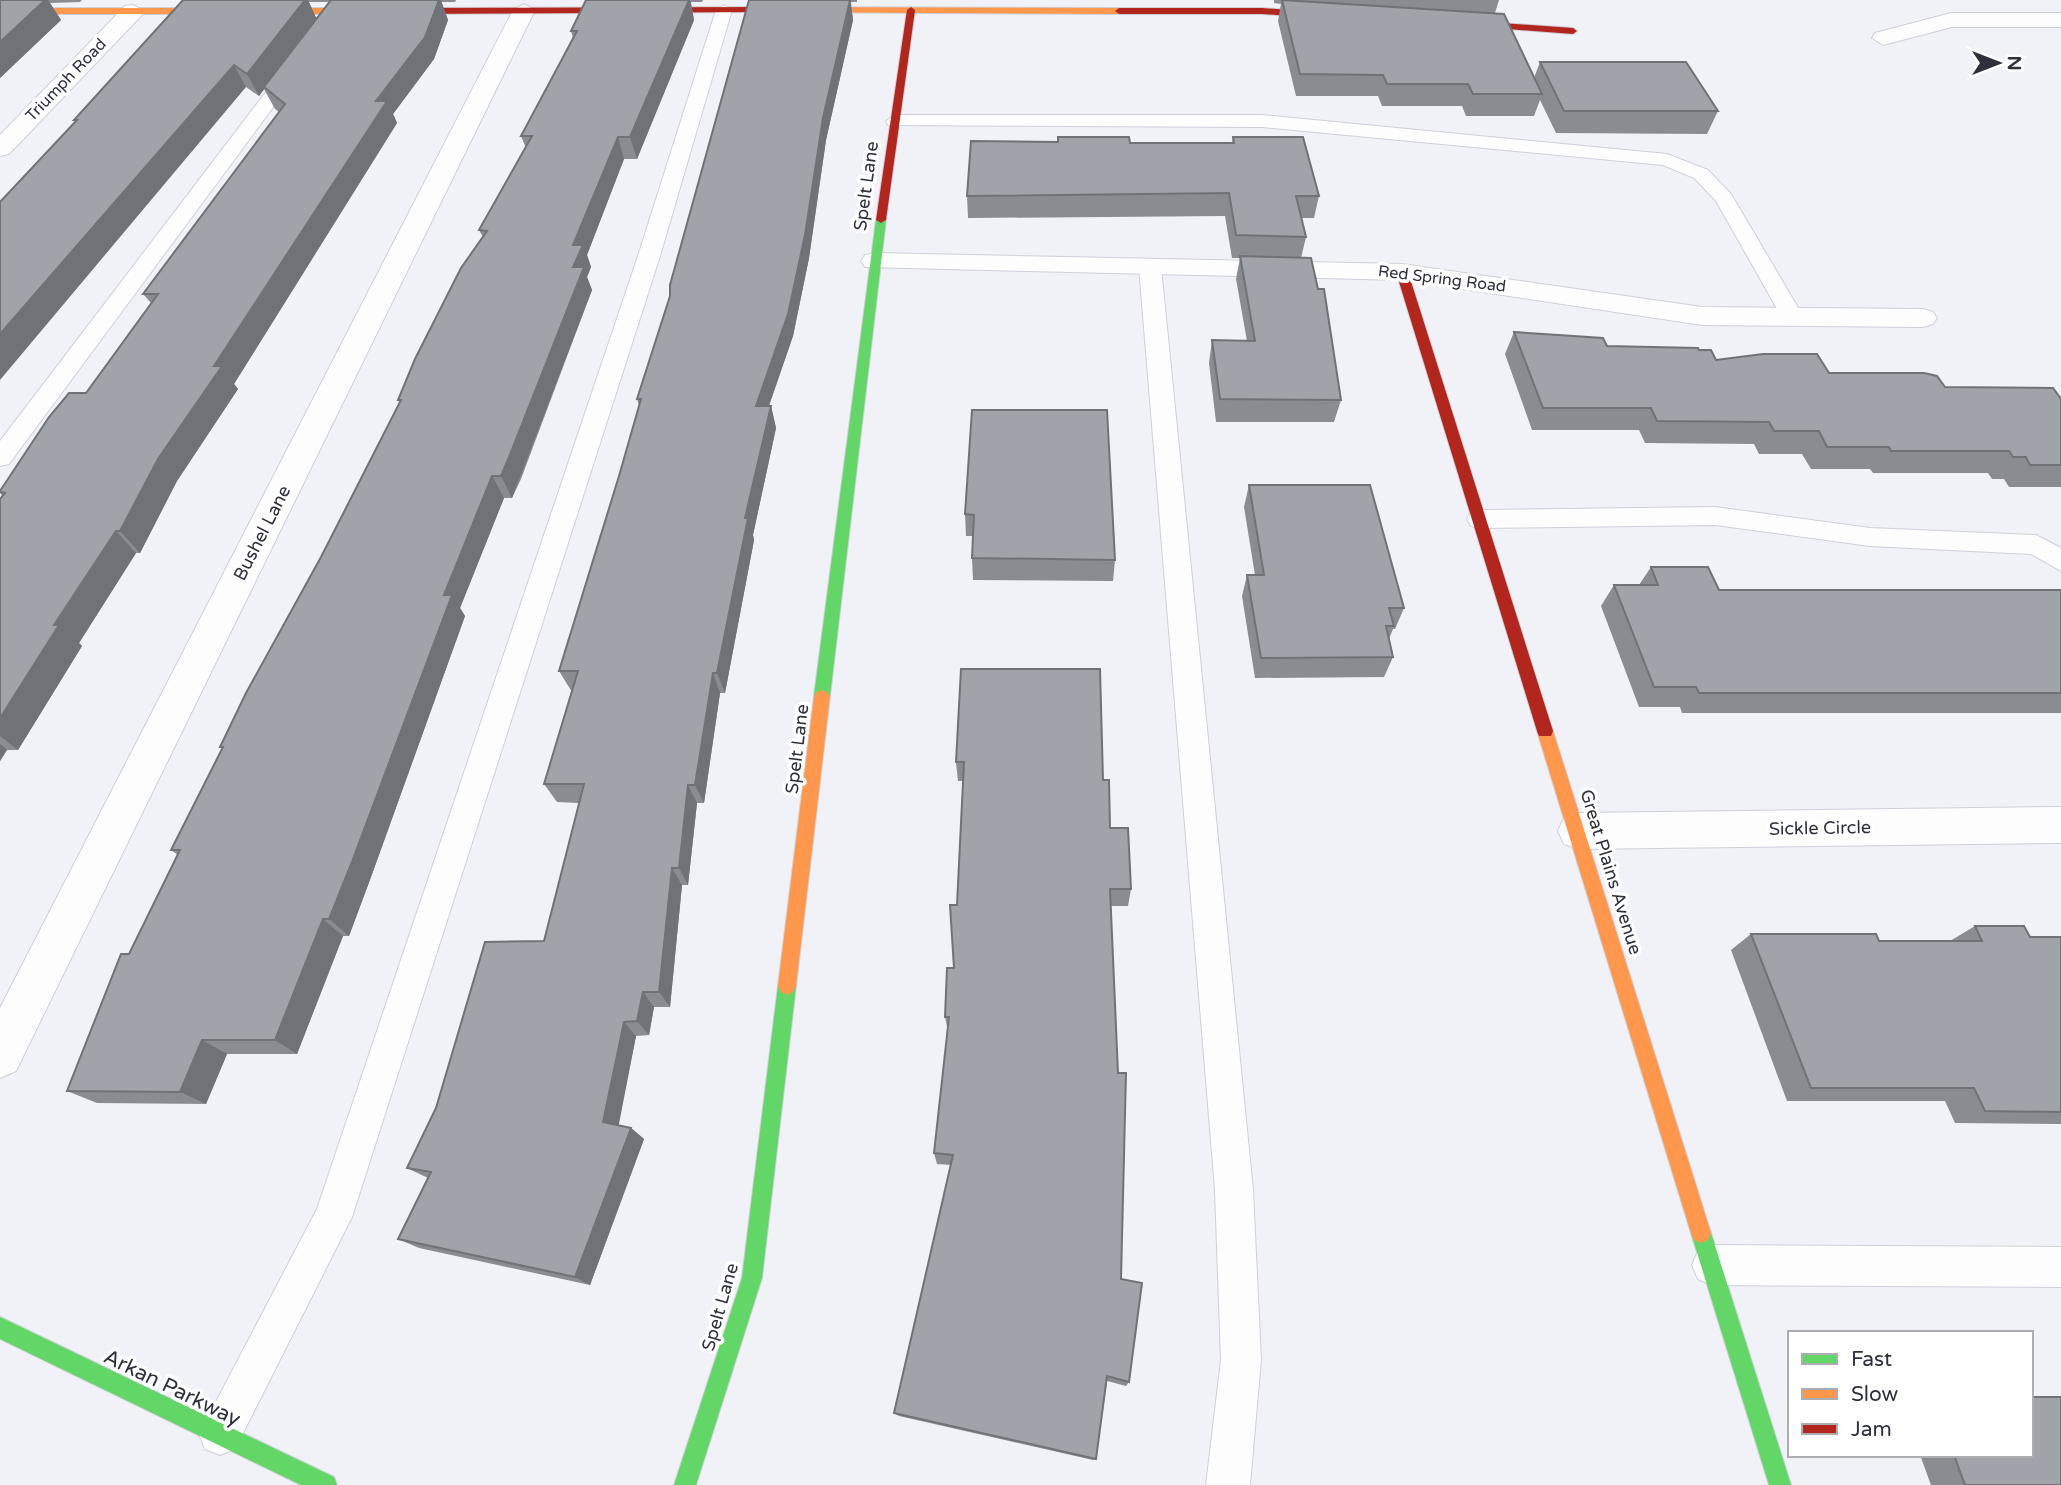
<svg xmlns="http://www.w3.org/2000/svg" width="2061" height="1485" font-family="'Varela Round',sans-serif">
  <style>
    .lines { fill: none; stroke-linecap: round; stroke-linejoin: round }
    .lane-casing { stroke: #ced0d8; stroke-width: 2 }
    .street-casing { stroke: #ced0d8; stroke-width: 2 }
    .fast-casing { stroke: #ced0d8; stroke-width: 2 }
    .slow-casing { stroke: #ced0d8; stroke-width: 2 }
    .jam-casing { stroke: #ced0d8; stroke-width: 2 }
    .lane { fill: #fdfdfe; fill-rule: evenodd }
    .street { fill: #fdfdfe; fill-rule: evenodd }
    .fast { fill: #63d668; fill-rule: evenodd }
    .slow { fill: #ff974d; fill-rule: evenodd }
    .jam { fill: #b3261e; fill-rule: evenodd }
    .wall { fill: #8a8c92; fill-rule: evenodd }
    .shaded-wall { fill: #717277 }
    .building { fill: #a1a3aa; stroke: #717277; stroke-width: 2 }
    .labels { text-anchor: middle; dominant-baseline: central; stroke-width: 7; stroke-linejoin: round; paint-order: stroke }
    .far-street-label { font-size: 16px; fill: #2e313b; stroke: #fff }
    .street-label { font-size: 18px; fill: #2e313b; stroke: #fff }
    .near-street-label { font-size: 21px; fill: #2e313b; stroke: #fff }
  </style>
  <rect width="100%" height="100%" fill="#f1f2f8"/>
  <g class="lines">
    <g class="lane-casing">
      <path id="lane" d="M724 5 732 10 660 256 352 1217 235 1449 220 1455 205 1449 199 1434 317 1209 638 256 716 10Z
        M294 62 303 67 300 71 9 464 0 466V441L288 63Z
        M895 115H1262L1667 154 1708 170 1731 194 1803 316 1800 321H1784L1716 201 1694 178 1663 165 1262 127 888 125 886 121Z
        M1150 261 1161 267 1253 1190 1261 1360 1250 1485H1206L1221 1360 1215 1190 1139 267Z
        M1715 507 1870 528 2036 535 2061 548V571L2031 554 1870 546 1715 525 1480 528 1471 526 1467 519 1471 512 1480 510Z
        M1712 1245 2061 1247V1287L1712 1285 1698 1279 1692 1265 1698 1251Z"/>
    </g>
    <g class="street-casing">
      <path id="street" d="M524 4 535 10 16 1071 0 1078V1008L513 10Z
        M133 5 144 11 141 16 9 154 0 156V135L125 6Z
        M1951 13H2061V27H1952L1883 45 1872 38 1875 33Z
        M875 253 1402 264 1702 307 1923 309 1933 312 1937 318 1933 324 1923 327 1702 325 1402 280 865 267 861 261 865 255Z
        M2061 807V843L1578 849 1564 844 1558 831 1564 818 1578 813Z"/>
    </g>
    <g class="fast-casing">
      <path id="fast" d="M881 217 886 220 830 696 827 700H817L814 696 876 220Z
        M787 977 793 980 796 986 762 1278 696 1485H674L742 1278 778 986 781 980Z
        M1701 1223 1708 1226 1711 1233 1791 1485H1769L1691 1233 1694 1226Z
        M0 1317 334 1477 337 1485H301L0 1339Z"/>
    </g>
    <g class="slow-casing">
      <path id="slow" d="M763 7 1119 8 1123 11 1119 14 760 12 759 10Z
        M0 8H399L403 11 399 14H0Z
        M822 690 827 692 830 696 796 986 793 992 787 995 781 992 778 986 814 696 817 692Z
        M1545 725 1551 726 1553 731 1711 1233 1708 1240 1701 1243 1694 1240 1691 1233 1537 731 1539 726Z"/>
    </g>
    <g class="jam-casing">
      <path id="jam" d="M763 7 767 10 766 12 399 14 395 11 399 8Z
        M911 7 915 10 886 220 881 223 876 220 907 10Z
        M1262 8 1331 13 1335 16 1331 19 1262 14H1119L1115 11 1119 8Z
        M1458 20 1573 28 1577 31 1573 34 1455 25V21Z
        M1402 269 1408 272 1553 731 1551 736H1539L1537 731 1396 272Z"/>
    </g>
    <use href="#lane" class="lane"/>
    <use href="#street" class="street"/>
    <use href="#fast" class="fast"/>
    <use href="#slow" class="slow"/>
    <use href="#jam" class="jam"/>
  </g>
  <path class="wall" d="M0 0H82L80 2 50 3 61 20 0 78Z
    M183 0H456L455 2H441L448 20 434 59 393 114 397 123 234 384 238 389 177 481 140 553H136L79 643 82 646 18 750H7L0 761V499L3 496 0 493V491L86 393 151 303 143 294 279 112 275 109 264 89 259 96 246 87 76 122 74 120ZM309 2H329L316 18Z
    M586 0H703L702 2H691L694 20 637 159H624L587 255 591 267 587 277 592 290 521 479 512 498H504L460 608 465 616 371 877 349 936H343L297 1054H227L206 1104 97 1103 67 1091 129 954 178 855 171 850 222 749 220 747 321 557 400 403 398 400 483 237 479 230 526 148 521 136 573 38 571 31Z
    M749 0H857V2H851L853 20 826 140 809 258 793 336 769 406H771L776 428 753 535 754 540 725 693H720L704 803H697L688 885H682L670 1007H654L649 1035 636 1036 618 1125 631 1128 644 1139 590 1285 419 1248 398 1239 428 1178 407 1168 544 941 579 803 557 802 544 784 572 692 559 671 619 476 639 405 637 399 670 296Z
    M1274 0H1499L1495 13 1534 78 1540 62 1718 111 1707 134 1556 133 1540 100 1534 116H1466L1462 106H1382L1378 96H1296L1278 21 1281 4 1274 3Z
    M1233 137 1319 196 1314 218H1302L1306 237 1301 258 1341 400 1334 422H1216L1209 363 1212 340 1247 341 1236 279 1240 258H1232L1225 216 968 218 967 196 1130 143H1232Z
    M1514 332 1607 346 1699 350 1716 360 1945 387 2061 399V487H2009L2004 479H1992L1988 473H1873L1870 469H1811L1802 454H1759L1754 444 1645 443 1639 430H1532L1505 354Z
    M972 410 1115 560 1113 581 973 580 972 558 973 536H966L965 514Z
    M1249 485 1404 608 1395 629H1393L1389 639 1393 657 1384 677 1255 678 1242 596 1247 575H1255L1244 507Z
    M1651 567 1719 590H2061V713H1682L1680 707H1639L1601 606 1614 585H1639Z
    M961 669 1103 780 1110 828 1131 889 1128 906H1111L1121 1279 1129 1382 1126 1386 1107 1381 1096 1459 1093 1460 899 1416 894 1413 951 1165 937 1164 934 1153 948 1031 945 1017 954 968 963 781H958L956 762Z
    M1975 926 2030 937H2061V1124L1955 1123 1945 1101H1787L1731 950 1751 934 1879 941H1950Z
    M1920 1455H2031L2061 1485H1931Z"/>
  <path class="shaded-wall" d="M45 0H48L61 20 0 78V42Z
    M305 0H308L317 20 259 96 247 74Z
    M439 0H441L448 20 434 59 393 114 397 123 234 384 238 389 177 481 140 553 120 531 158 459 376 101Z
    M689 0H690L694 20 637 159 630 137Z
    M850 0 853 20 826 140 809 258 793 336 761 428 756 406Z
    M234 65 246 87 0 380V334Z
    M618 137 624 159 587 255 591 267 587 277 592 290 512 498 501 476 573 267V245Z
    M771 406 776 428 753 535 754 540 725 693 717 673 745 518Z
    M492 476 504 498 460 608 465 616 371 877 349 936 329 919 444 595Z
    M116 531 136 553 79 643 82 646 18 750 0 736V718L54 625Z
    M713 673 720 693 704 803 695 785Z
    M0 744 7 750 0 761Z
    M688 785 697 803 688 885 679 868Z
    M672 868 682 885 670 1007 659 992Z
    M323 919 343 936 297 1054 275 1040Z
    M643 992 654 1007 649 1035 637 1021Z
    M624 1022 636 1036 617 1134 603 1122Z
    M202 1040 227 1054 206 1104 180 1092Z
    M631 1128 644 1139 590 1285 575 1277Z"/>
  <path class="building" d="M0 0H45L0 42Z
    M183 0H305L247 74 234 65 0 334V202L77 120H74Z
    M331 0H439L425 37 376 101H387L214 366H222L158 459 120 531H116L54 625H59L0 718V499L5 493 0 492V491L49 417 69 393H86L158 294H143L285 104 264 87Z
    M586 0H689L630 137H618L573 245H583L573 267H584L509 457 501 476H492L444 595H452L353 859 329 919H323L275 1040H202L180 1092 67 1091 121 954H129L180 850H171L223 747H220L246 693 321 557 401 400H398L415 359 461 268 487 231 479 230 532 136H521L577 31H571Z
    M749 0H850L823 118 805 235 788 314 756 406H771L745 518H748L717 673H713L695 785H688L679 868H672L659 992H643L637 1021 624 1022 603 1122 631 1128 575 1277 398 1239 431 1172 407 1168 436 1108 485 942 544 941 584 784H544L578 671H559L619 476 641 399H637L670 296V285Z
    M1282 0 1504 14 1542 94H1473L1468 84H1387L1383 75 1300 74Z
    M1540 62H1686L1718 111H1564Z
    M1058 137H1129L1130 143H1234L1233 137H1303L1319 196H1296L1306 237 1236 235 1229 193 967 196 971 141 1058 142Z
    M1240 256 1311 258 1318 289H1324L1341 400 1220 399 1212 340 1255 341Z
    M1514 332 1603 338 1607 346 1698 348 1699 350H1711L1716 360 1763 354H1817L1829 373H1924L1937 376 1945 387 2053 388 2061 399V465H2030L2026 457H2013L2009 451H1891L1889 447H1827L1819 431H1774L1769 422 1657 421 1651 408H1543Z
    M972 410H1107L1115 560 972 558 974 515 965 514Z
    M1249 485H1370L1404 608H1389L1394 626H1386L1393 657 1261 658 1247 575H1264Z
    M1651 567H1708L1719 590H2061V693H1699L1696 687H1654L1614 585H1658Z
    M961 669H1100L1103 780H1109L1110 828H1128L1131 889H1110L1118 1073H1126L1121 1279 1142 1283 1129 1382 1107 1376 1096 1459 894 1413 953 1155 934 1153 949 1017H945L947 968H954L950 905H957L964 762H956Z
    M1975 926H2024L2030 937H2061V1112L1985 1111 1974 1088H1811L1751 934H1876L1879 941H1982Z
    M2031 1397H2061V1485H1965L1954 1455H2031Z"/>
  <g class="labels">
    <g class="far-street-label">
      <text transform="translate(66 80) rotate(-46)">Triumph Road</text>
      <text transform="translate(1442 279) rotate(7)">Red Spring Road</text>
    </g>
    <g class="street-label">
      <text transform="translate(866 186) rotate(-82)">Spelt Lane</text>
      <text transform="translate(262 533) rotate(-63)">Bushel Lane</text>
      <text transform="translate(797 749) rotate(-83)">Spelt Lane</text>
      <text transform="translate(1820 828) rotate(-1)">Sickle Circle</text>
      <text transform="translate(1611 872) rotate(73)">Great Plains Avenue</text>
      <text transform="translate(720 1307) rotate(-74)">Spelt Lane</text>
    </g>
    <g class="near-street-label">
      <text transform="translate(172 1388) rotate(26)">Arkan Parkway</text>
    </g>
  </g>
  <rect x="1788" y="1331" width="245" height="126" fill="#ffffff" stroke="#abadb1" stroke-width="2"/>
  <rect x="1802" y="1354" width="35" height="10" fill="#63d668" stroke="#abadb1" stroke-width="2"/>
  <text x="1851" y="1366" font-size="21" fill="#2e313b">Fast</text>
  <rect x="1802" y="1389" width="35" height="10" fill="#ff974d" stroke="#abadb1" stroke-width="2"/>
  <text x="1851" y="1401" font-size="21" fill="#2e313b">Slow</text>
  <rect x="1802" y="1424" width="35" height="10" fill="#b3261e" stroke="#abadb1" stroke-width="2"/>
  <text x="1851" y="1436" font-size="21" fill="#2e313b">Jam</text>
  <g transform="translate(1998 63) rotate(90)" stroke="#ffffff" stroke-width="5" paint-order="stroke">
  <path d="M0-5L12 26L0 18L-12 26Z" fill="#2e313b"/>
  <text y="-10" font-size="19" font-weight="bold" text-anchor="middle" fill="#2e313b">N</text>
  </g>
</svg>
